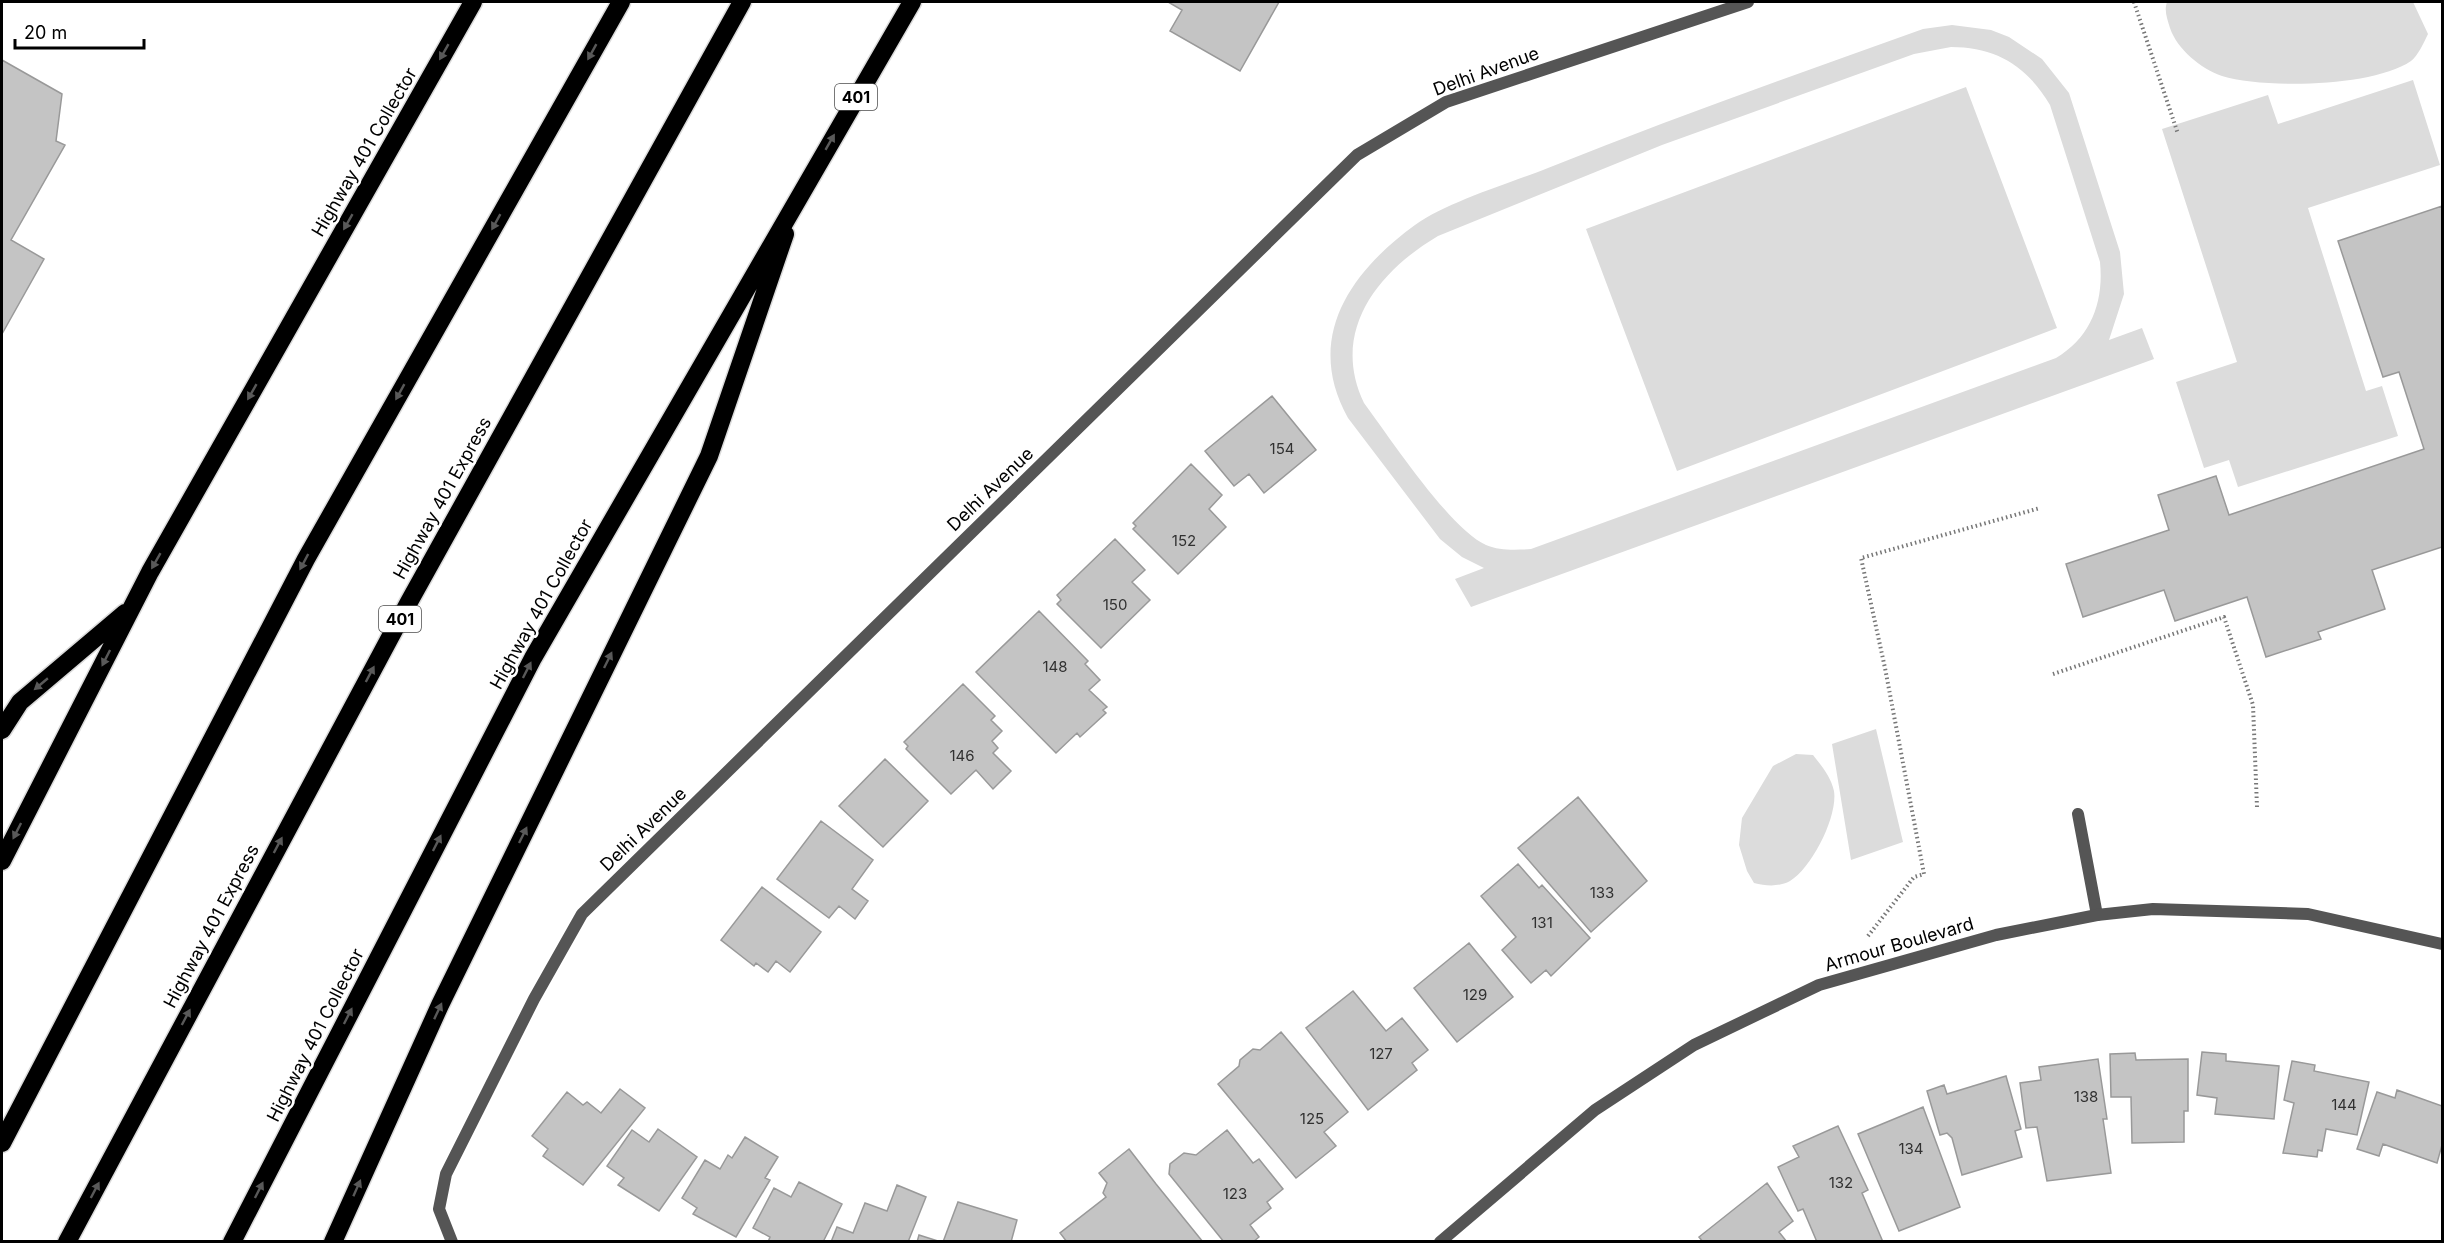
<svg xmlns="http://www.w3.org/2000/svg" width="2444" height="1243" font-family="Inter,sans-serif">
  <style>
    .green { fill: #dcdcdc; fill-rule: evenodd }
    .building { fill: #c4c4c4; stroke: #999; stroke-width: 1.5 }
    .lines { fill: none; stroke-linecap: round; stroke-linejoin: round }
    .highway-casing { stroke: #dbdbdb; stroke-width: 21 }
    .path { stroke: #777; stroke-width: 4; stroke-dasharray: 1.5 3; stroke-linecap: butt }
    .lane { stroke: #555; stroke-width: 12 }
    .street { stroke: #555; stroke-width: 12 }
    .highway { stroke: #000; stroke-width: 18 }
    .oneway { fill: #595959 }
    .labels { text-anchor: middle; dominant-baseline: central; stroke-width: 5; stroke-linejoin: round; paint-order: stroke }
    .number-label { font-size: 15px; fill: #313131 }
    .shield { fill: #fff; stroke: #4c4c4c; stroke-width: 1.5 }
    .shield-label { font-size: 16px; font-weight: bold; fill: #000 }
    .street-label { font-size: 18px; fill: #000; stroke: #fff }
  </style>
  <rect width="100%" height="100%" fill="#fff"/>
  <path class="green" d="M2167 2H2413L2428 34C2424 42 2418 56 2411 61 2373 87 2265 89 2222 76 2201 69 2177 49 2170 28 2167 18 2164 11 2167 2Z
    M1952 25 1991 30 2009 37 2042 59 2069 93 2120 252 2124 294 2109 340 2142 328 2154 359 1471 607 1455 579 1484 568 1462 557 1440 539 1348 418C1304 339 1349 273 1415 225 1447 202 1510 183 1548 168 1672 118 1797 74 1923 29ZM1951 47C1996 47 2027 66 2050 105L2100 262C2104 302 2091 337 2056 358L1531 549C1517 550 1500 551 1486 545 1450 529 1390 438 1364 403 1330 332 1377 272 1438 236L1662 145 1914 54Z
    M2413 80 2440 165 2308 208 2366 391 2382 386 2398 436 2238 487 2229 460 2204 468 2176 382 2237 362 2162 129 2268 95 2278 124Z
    M1966 87 2057 328 1677 471 1586 229Z
    M1876 729 1903 842 1851 860 1832 744Z
    M1796 754 1813 755C1821 765 1831 777 1834 791 1838 816 1812 868 1790 881 1779 887 1766 886 1754 883L1747 871 1739 845 1742 818 1773 766Z"/>
  <path class="building" d="M1168 2H1279L1240 71 1170 31 1182 10Z
    M2 60 62 94 56 141 65 145 11 240 44 259 2 334Z
    M2442 206V547L2372 570 2385 609 2318 632 2321 639 2266 657 2247 597 2175 621 2164 590 2083 617 2066 564 2169 530 2158 495 2216 476 2229 515 2424 449 2399 372 2383 377 2338 241Z
    M1272 396 1316 450 1264 493 1249 474 1234 486 1205 451Z
    M1191 464 1222 495 1209 509 1226 527 1178 574 1133 529 1136 526 1133 523Z
    M1115 539 1145 570 1132 582 1150 600 1101 648 1057 604 1061 600 1057 595Z
    M1039 611 1088 661 1085 664 1100 680 1089 690 1107 707 1103 710 1106 713 1080 737 1077 733 1056 753 976 672Z
    M963 684 995 716 991 720 1002 731 992 741 998 748 993 753 1011 771 993 789 976 770 951 794 906 749 908 746 904 742Z
    M885 759 928 801 883 847 839 806Z
    M1578 797 1647 881 1591 932 1518 848Z
    M821 821 873 860 852 889 868 901 855 919 839 906 829 918 777 879Z
    M1518 864 1539 888 1542 885 1590 938 1551 976 1546 970 1531 983 1502 950 1516 937 1481 896Z
    M762 887 821 932 790 972 776 961 768 972 756 963 754 966 721 940Z
    M1469 943 1513 997 1457 1042 1414 988Z
    M1353 991 1386 1031 1402 1018 1428 1050 1412 1063 1417 1070 1368 1110 1306 1028Z
    M1281 1032 1348 1112 1324 1132 1336 1146 1296 1178 1218 1084 1239 1066 1240 1060 1253 1049 1260 1050Z
    M2202 1052 2226 1054V1061L2279 1066 2274 1119 2215 1114 2217 1098 2197 1095Z
    M2135 1053 2136 1060 2188 1059V1111H2184V1142L2132 1143 2131 1097H2111L2110 1054Z
    M2098 1059 2107 1119H2103L2111 1173 2047 1181 2037 1127 2026 1128 2020 1083 2041 1080 2039 1067Z
    M2292 1061 2315 1065 2314 1071 2369 1082 2357 1135 2326 1129 2322 1151 2318 1150 2317 1157 2283 1153 2294 1103 2284 1100Z
    M2006 1076 2021 1129 2015 1131 2022 1157 1962 1175 1952 1138 1947 1133 1940 1135 1927 1091 1944 1085 1947 1094Z
    M620 1089 645 1108 583 1185 543 1156 548 1149 532 1136 567 1092 583 1105 587 1102 601 1113Z
    M2397 1090 2442 1106V1145L2437 1163 2383 1144 2379 1156 2357 1149 2377 1092 2395 1098Z
    M1923 1107 1960 1207 1899 1231 1858 1134Z
    M1838 1126 1868 1190 1862 1193 1883 1242H1817L1803 1209 1798 1211 1778 1167 1799 1157 1793 1146Z
    M658 1129 697 1157 659 1211 618 1185 624 1178 607 1166 632 1130 649 1142Z
    M1227 1130 1253 1163 1259 1159 1283 1189 1267 1202 1271 1208 1250 1225 1259 1237 1253 1242H1224L1169 1174 1170 1164 1184 1153 1196 1155Z
    M745 1137 778 1157 765 1178 770 1180 736 1237 693 1214 697 1208 682 1198 705 1160 720 1169 728 1155 732 1158Z
    M1129 1149 1156 1184 1203 1242H1067L1060 1233 1106 1197 1103 1193 1107 1183 1099 1173Z
    M799 1182 842 1204 823 1242H768L770 1237 753 1228 774 1188 791 1197Z
    M1767 1183 1793 1221 1779 1232 1787 1242H1703L1699 1237Z
    M897 1185 926 1197 908 1242H831L837 1227 853 1233 865 1203 887 1211Z
    M958 1202 1017 1220 1011 1242H943Z
    M919 1235 941 1242H917Z"/>
  <g class="lines">
    <g class="highway-casing">
      <path id="highway" d="M2 730 20 702 125 613
        M2 861 150 572 473 2
        M2 1143 306 559 621 2
        M67 1242 409 602 742 2
        M232 1242 533 658 912 2
        M333 1242 440 1005 709 456 785 234"/>
    </g>
    <path class="path" d="M2134 2 2178 134
      M2053 674 2224 617 2253 705 2257 807
      M1868 936 1914 877 1924 874 1885 668 1861 558 2040 508"/>
    <path class="lane" d="M2078 814 2097 915"/>
    <path class="street" d="M452 1242 439 1209 446 1174 534 999 582 914 1357 155 1446 102 1748 2
      M1440 1242 1595 1110 1694 1045 1819 985 1996 935 2097 915 2153 909 2308 914 2442 944"/>
    <use href="#highway" class="highway"/>
  </g>
  <defs><path id="oneway-solid" d="M-6-.8H1V-3.2L6.5 0L1 3.2V.8H-6Z" transform="scale(1.5)"/></defs>
  <g class="oneway">
    <use href="#oneway-solid" transform="translate(444 52) rotate(120)"/>
    <use href="#oneway-solid" transform="translate(592 52) rotate(119)"/>
    <use href="#oneway-solid" transform="translate(830 142) rotate(-60)"/>
    <use href="#oneway-solid" transform="translate(348 222) rotate(120)"/>
    <use href="#oneway-solid" transform="translate(496 222) rotate(119)"/>
    <use href="#oneway-solid" transform="translate(252 392) rotate(120)"/>
    <use href="#oneway-solid" transform="translate(400 392) rotate(119)"/>
    <use href="#oneway-solid" transform="translate(156 561) rotate(120)"/>
    <use href="#oneway-solid" transform="translate(304 562) rotate(118)"/>
    <use href="#oneway-solid" transform="translate(106 658) rotate(117)"/>
    <use href="#oneway-solid" transform="translate(608 660) rotate(-64)"/>
    <use href="#oneway-solid" transform="translate(527 670) rotate(-63)"/>
    <use href="#oneway-solid" transform="translate(370 674) rotate(-62)"/>
    <use href="#oneway-solid" transform="translate(41 684) rotate(140)"/>
    <use href="#oneway-solid" transform="translate(17 831) rotate(117)"/>
    <use href="#oneway-solid" transform="translate(523 835) rotate(-64)"/>
    <use href="#oneway-solid" transform="translate(437 843) rotate(-63)"/>
    <use href="#oneway-solid" transform="translate(278 845) rotate(-62)"/>
    <use href="#oneway-solid" transform="translate(438 1011) rotate(-65)"/>
    <use href="#oneway-solid" transform="translate(348 1016) rotate(-63)"/>
    <use href="#oneway-solid" transform="translate(186 1017) rotate(-62)"/>
    <use href="#oneway-solid" transform="translate(357 1188) rotate(-66)"/>
    <use href="#oneway-solid" transform="translate(95 1190) rotate(-62)"/>
    <use href="#oneway-solid" transform="translate(259 1190) rotate(-63)"/>
  </g>
  <g class="labels">
    <g class="number-label">
      <text x="1282" y="448">154</text>
      <text x="1184" y="540">152</text>
      <text x="1115" y="604">150</text>
      <text x="1055" y="666">148</text>
      <text x="962" y="755">146</text>
      <text x="1602" y="892">133</text>
      <text x="1542" y="922">131</text>
      <text x="1475" y="994">129</text>
      <text x="1381" y="1053">127</text>
      <text x="2086" y="1096">138</text>
      <text x="2344" y="1104">144</text>
      <text x="1312" y="1118">125</text>
      <text x="1911" y="1148">134</text>
      <text x="1841" y="1182">132</text>
      <text x="1235" y="1193">123</text>
    </g>
    <g class="shield">
      <rect x="835" y="84" width="42" height="26" rx="4.5"/>
      <rect x="379" y="606" width="42" height="26" rx="4.5"/>
    </g>
    <g class="shield-label">
      <text x="856" y="97">401</text>
      <text x="400" y="619">401</text>
    </g>
    <g class="street-label">
      <text transform="translate(1486 71) rotate(-20)">Delhi Avenue</text>
      <text transform="translate(364 152) rotate(-60)">Highway 401 Collector</text>
      <text transform="translate(990 489) rotate(-44)">Delhi Avenue</text>
      <text transform="translate(442 498) rotate(-61)">Highway 401 Express</text>
      <text transform="translate(541 604) rotate(-61)">Highway 401 Collector</text>
      <text transform="translate(643 829) rotate(-44)">Delhi Avenue</text>
      <text transform="translate(211 926) rotate(-62)">Highway 401 Express</text>
      <text transform="translate(1899 944) rotate(-16)">Armour Boulevard</text>
      <text transform="translate(315 1035) rotate(-63)">Highway 401 Collector</text>
    </g>
  </g>
  <rect width="2444" height="1243" fill="none" stroke="#000000" stroke-width="6"/>
  <path d="M15 39v9h129v-9" fill="none" stroke="#000000" stroke-width="3"/>
  <text x="24" y="39" font-size="18" fill="#000000" stroke="#ffffff" stroke-width="4.5" paint-order="stroke">20 m</text>
</svg>
